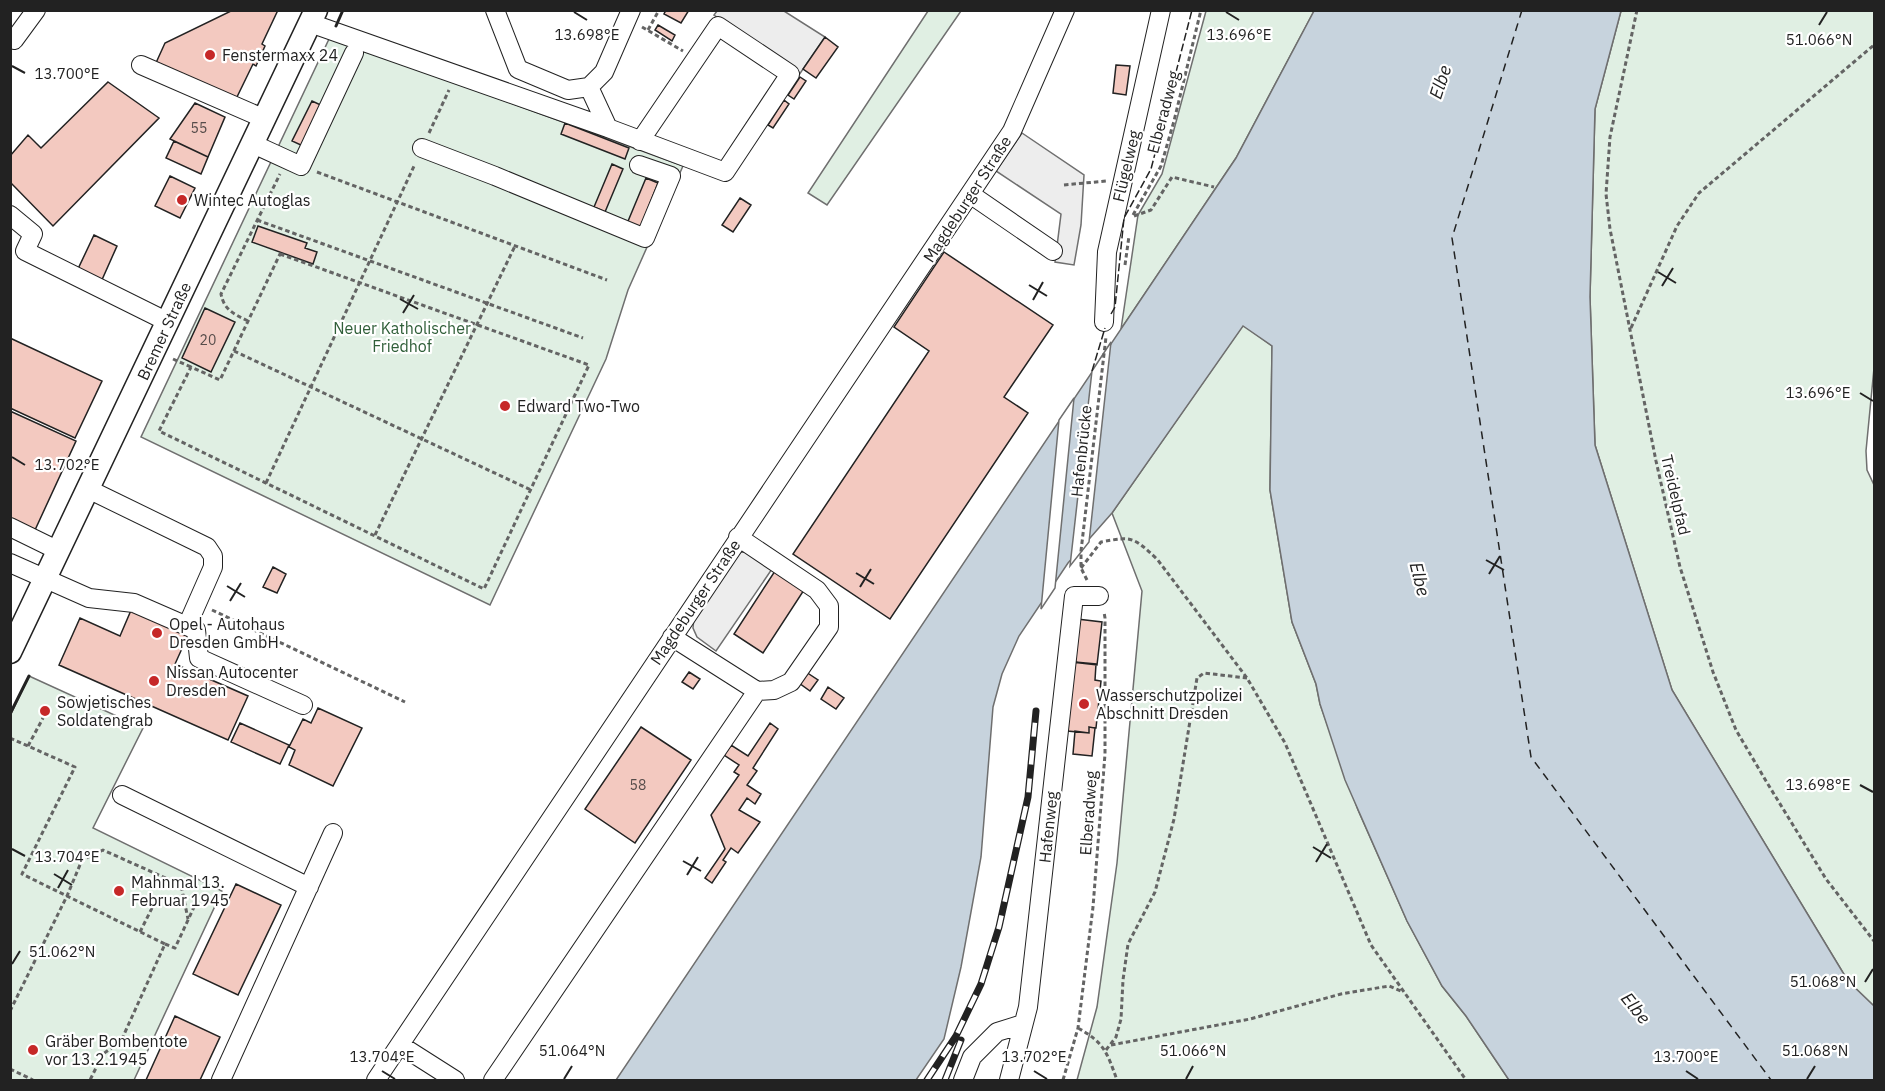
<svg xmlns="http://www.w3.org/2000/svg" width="1885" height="1091" font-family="'IBM Plex Sans',sans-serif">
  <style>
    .green { fill: #e0efe3; stroke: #6f6f6f; stroke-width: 1.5 }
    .parking { fill: #ededed; stroke: #6f6f6f; stroke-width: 1.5 }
    .water { fill: #c7d3dd; stroke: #6f6f6f; stroke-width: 1.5 }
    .pier { fill: #fff; stroke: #6f6f6f; stroke-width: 1.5 }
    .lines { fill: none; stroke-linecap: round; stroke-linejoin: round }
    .ferry { stroke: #222; stroke-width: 1.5; stroke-dasharray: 8 6; stroke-linecap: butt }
    .building { fill: #f3c9c0; stroke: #222; stroke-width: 1.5 }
    .minor-casing { stroke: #222; stroke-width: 20 }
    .major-casing { stroke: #222; stroke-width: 25 }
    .path { stroke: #646464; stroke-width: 3; stroke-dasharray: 4.5 3; stroke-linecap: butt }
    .minor { stroke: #fff; stroke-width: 18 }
    .major { stroke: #fff; stroke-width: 22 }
    .rail-casing { stroke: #222; stroke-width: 7 }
    .rail { stroke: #fff; stroke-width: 4.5; stroke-dasharray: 14; stroke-linecap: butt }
    .fence { stroke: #222; stroke-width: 1.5; stroke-dasharray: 8 3; stroke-linecap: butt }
    .wall { stroke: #222; stroke-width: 3 }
    .ticks { fill: none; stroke: #222; stroke-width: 2 }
    .poi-dot { fill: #c62828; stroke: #fff; stroke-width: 2 }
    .labels { text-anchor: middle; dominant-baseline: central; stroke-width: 4.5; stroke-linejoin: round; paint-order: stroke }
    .number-label { font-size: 14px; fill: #564c4a }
    .poi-label { font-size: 16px; fill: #222; stroke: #fff; text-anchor: start }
    .street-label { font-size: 16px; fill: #222; stroke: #fff }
    .park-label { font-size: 16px; fill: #2f5e38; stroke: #fff }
    .water-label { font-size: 18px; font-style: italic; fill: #222; stroke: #fff }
    .ticks-label { font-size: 15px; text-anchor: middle; fill: #222; stroke: #fff; stroke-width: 4.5; stroke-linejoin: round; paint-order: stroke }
  </style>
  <rect width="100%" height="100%" fill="#fff"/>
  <path class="green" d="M928 11H961L827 205 808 193Z
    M1206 11H1314L1236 158 1121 329 1138 215 1162 174Z
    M1621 11H1874V368L1866 451 1867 470 1874 485V1006L1848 981 1672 690 1595 445 1590 297 1595 109Z
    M330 37 683 166 628 290 606 359 490 605 141 437Z
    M1243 325 1272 346 1270 490 1292 622 1316 684 1320 704 1358 810 1407 921 1442 986 1466 1016 1509 1080H1077L1097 1007 1117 863 1142 591 1112 513Z
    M29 676 143 728 93 828 222 891 134 1080H11V714Z"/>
  <path class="parking" d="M717 11H784L825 37 799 75 714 15Z
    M1022 133 1084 175 1081 225 1074 265 1055 262 1061 214 996 171Z
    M743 552 750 553 772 569 716 651 697 637 693 628 694 617 737 553Z"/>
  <path class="water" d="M1314 11H1621L1595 109 1590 297 1595 445 1672 690 1848 981 1874 1006V1080H1509L1466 1016 1442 986 1407 921 1345 780 1320 704 1316 684 1292 622 1270 490 1272 346 1243 326 1112 513 1068 563 1019 636 1002 674 993 707 981 857 961 967 944 1039 916 1080H616L1236 158Z"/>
  <path class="pier" d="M1111 342 1089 542 1070 566 1092 371Z
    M1074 398 1055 588 1041 609 1059 420Z"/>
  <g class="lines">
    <path class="ferry" d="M1522 10 1452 238 1531 757 1771 1080"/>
  </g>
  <path class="building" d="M233 10H278L262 44 265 46 256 66 253 64 235 101 155 65 165 43Z
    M666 10H689L681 23 664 14Z
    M658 25 675 35 672 41 655 30Z
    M825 37 838 47 816 78 803 69Z
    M1116 65 1130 66 1126 95 1113 93Z
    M800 77 806 81 794 99 788 95Z
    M108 82 159 118 53 226 10 182V156L28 135 41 148Z
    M784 100 789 104 773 128 768 125Z
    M312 101 323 106 303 146 292 141Z
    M195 103 225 117 208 157 170 139Z
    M565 123 629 148 625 159 561 134Z
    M174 141 208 157 201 174 166 158Z
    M612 164 623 169 605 212 594 207Z
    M170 176 195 188 180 218 155 206Z
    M646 178 658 183 639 231 626 226Z
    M740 198 751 205 733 232 722 225Z
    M258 226 307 243 305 248 317 252 313 264 252 242Z
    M94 235 117 246 101 282 77 271Z
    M944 252 1053 325 1004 397 1028 413 890 619 793 554 929 351 894 327Z
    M205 308 235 322 211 372 182 358Z
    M10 338 102 381 75 438 10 408Z
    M10 411 76 441 35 530 10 518Z
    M273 567 286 574 277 593 263 587Z
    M775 571 804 590 763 653 734 634Z
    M132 608 189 633 175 664 248 696 228 740 59 665 80 618 120 636Z
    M1077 619 1102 622 1097 665 1072 662Z
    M1075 662 1096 664 1095 680 1101 681 1096 728 1089 727V733L1067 731Z
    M689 672 700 679 693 689 682 682Z
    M806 672 818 680 810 691 799 683Z
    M828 687 844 698 836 709 821 699Z
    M318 708 362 728 333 786 289 765 295 750 289 747 303 719 311 723Z
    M240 723 289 745 280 764 231 742Z
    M770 723 778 729 753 768 757 771 747 785 761 794 755 804 747 798 739 810 760 822 738 853 731 848 723 860 726 862 712 883 705 878 725 849 711 815 739 775 734 772 739 765 724 755 731 745 748 756Z
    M641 727 691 760 635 843 585 809Z
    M1089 727 1095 728 1092 756 1073 754 1075 731 1089 733Z
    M236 884 281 905 238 995 193 974Z
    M175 1016 220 1037 200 1080H146Z"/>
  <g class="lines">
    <g class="minor-casing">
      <path id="minor" d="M495 10 518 69 568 90 589 87 604 72 631 10
        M310 23 608 128
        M10 37 14 40 36 10
        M141 65 265 119
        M589 87 608 128 725 172 790 74 718 26 640 141
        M253 144 301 166 354 53
        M422 148 495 176 645 238 671 176 639 165
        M970 194 1053 251
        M10 215 33 234 25 251 168 322
        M1104 322 1107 252 1161 10
        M88 489 207 547 213 556V567L187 626
        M10 527 59 551
        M10 563 89 598 134 603 196 630 199 658 303 705
        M672 637 757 691 774 690 791 682 829 627V606L817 590 738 537
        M122 795 309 887
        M400 1045 455 1080
        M221 1080 333 833
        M376 1080 1012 131 1065 10
        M493 1080 757 691
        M963 1080 972 1057 997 1032 1023 1024
        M1009 1080 1028 1007 1074 596H1099"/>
    </g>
    <g class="major-casing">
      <path id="major" d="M10 652 316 10"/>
    </g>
    <path class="path" d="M1637 10 1610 137 1606 194 1610 229 1656 461 1680 567 1713 672 1736 730 1766 781 1826 879 1874 941
      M642 27 683 51
      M648 30 659 10
      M429 133 449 90
      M317 172 607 280
      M1064 185 1106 181
      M1133 215 1161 166 1174 121 1201 10
      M1134 216 1151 210 1172 177 1214 187
      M257 220 583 338
      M280 254 589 365 484 589 159 431 191 367 220 380Z
      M1125 265 1129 236
      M248 321C234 314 224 310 221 294L280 174
      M1631 328 1677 226 1699 193 1874 45
      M234 351 531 490
      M173 359 191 367
      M266 483 415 164
      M375 535 515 246
      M1081 568 1101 542C1133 536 1133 537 1157 559L1247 678 1285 743 1371 945 1466 1080
      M1087 580 1081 568V551L1106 337
      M212 610 405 702
      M10 738 75 767 22 874 165 944 121 1041 103 1054 90 1080
      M28 746 43 718
      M140 932 154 904
      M165 944 175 948 195 905
      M10 1011 67 896 82 860 103 850 181 885 188 919
      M1078 1028C1105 1043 1107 1053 1117 1080
      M1111 1045 1250 1019 1341 994 1389 986 1403 992
      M1106 1050 1116 1037 1121 1019 1123 980 1128 944 1155 892 1174 819 1197 678 1204 673 1247 678
      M10 1069 33 1080
      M1063 1080 1078 1028 1093 907 1105 754V618L1104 612"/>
    <use href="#minor" class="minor"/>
    <use href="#major" class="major"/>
    <g class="rail-casing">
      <path id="rail" d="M927 1080 956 1036 981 984 999 927 1028 797 1036 711
        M945 1080 961 1040"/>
    </g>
    <use href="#rail" class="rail"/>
    <path class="fence" d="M1111 314 1115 307 1124 218 1151 169 1192 10
      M1092 371 1105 328"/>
    <path class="wall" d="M336 26 343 10
      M10 714 29 676"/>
  </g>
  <path class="ticks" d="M574 12 587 20M1226 12 1239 20M1819 25 1827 12M12 66 25 73M1658 272 1676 283M1029 285 1047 296M1662 286 1673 268M400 299 418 309M1033 300 1043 282M403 313 414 295M1860 393 1873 401M12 457 25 465M1486 560 1504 570M856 573 874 584M1489 574 1500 556M227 586 245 597M860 587 871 569M230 601 241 583M1860 785 1873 792M1313 847 1331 858M12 849 25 856M683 861 701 871M1316 862 1327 844M54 874 72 885M687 875 698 857M58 888 68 870M12 964 20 951M1865 982 1873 969M382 1071 395 1079M1034 1071 1047 1079M1686 1071 1698 1079M564 1079 572 1066M1186 1079 1193 1066M1807 1079 1815 1066"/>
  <g class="poi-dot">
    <circle cx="210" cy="55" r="6"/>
    <circle cx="182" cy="200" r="6"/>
    <circle cx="505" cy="406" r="6"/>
    <circle cx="157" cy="633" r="6"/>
    <circle cx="154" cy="681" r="6"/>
    <circle cx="1084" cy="704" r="6"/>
    <circle cx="45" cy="711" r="6"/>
    <circle cx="119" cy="891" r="6"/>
    <circle cx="33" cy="1050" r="6"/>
  </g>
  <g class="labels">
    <g class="number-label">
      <text x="199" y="128">55</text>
      <text x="208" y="340">20</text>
      <text x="638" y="785">58</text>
    </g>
    <g class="poi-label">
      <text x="222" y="55">Fenstermaxx 24</text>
      <text x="194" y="200">Wintec Autoglas</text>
      <text x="517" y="406">Edward Two-Two</text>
      <text x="169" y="624">Opel - Autohaus<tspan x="169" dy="18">Dresden GmbH</tspan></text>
      <text x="166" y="672">Nissan Autocenter<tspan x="166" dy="18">Dresden</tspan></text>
      <text x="1096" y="695">Wasserschutzpolizei<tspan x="1096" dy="18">Abschnitt Dresden</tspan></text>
      <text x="57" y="702">Sowjetisches<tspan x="57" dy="18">Soldatengrab</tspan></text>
      <text x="131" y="882">Mahnmal 13.<tspan x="131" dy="18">Februar 1945</tspan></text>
      <text x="45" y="1041">Gräber Bombentote<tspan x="45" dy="18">vor 13.2.1945</tspan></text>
    </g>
    <g class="street-label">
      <text transform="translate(1163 112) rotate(-75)">Elberadweg</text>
      <text transform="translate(1126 166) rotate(-77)">Flügelweg</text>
      <text transform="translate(967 199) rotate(-57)">Magdeburger Straße</text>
      <text transform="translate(164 331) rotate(-65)">Bremer Straße</text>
      <text transform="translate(1081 451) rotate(-84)">Hafenbrücke</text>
      <text transform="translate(1676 495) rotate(77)">Treidelpfad</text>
      <text transform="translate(695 602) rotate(-56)">Magdeburger Straße</text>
      <text transform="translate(1088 813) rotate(-86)">Elberadweg</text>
      <text transform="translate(1048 827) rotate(-84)">Hafenweg</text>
    </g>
    <g class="park-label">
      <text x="402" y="328">Neuer Katholischer<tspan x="402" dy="18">Friedhof</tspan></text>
    </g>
    <g class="water-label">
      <text transform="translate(1440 82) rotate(-72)">Elbe</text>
      <text transform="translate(1420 579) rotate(76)">Elbe</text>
      <text transform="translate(1636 1008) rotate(51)">Elbe</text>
    </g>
  </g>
  <g class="ticks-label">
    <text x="587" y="40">13.698°E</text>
    <text x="1239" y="40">13.696°E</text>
    <text x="1819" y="45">51.066°N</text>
    <text x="67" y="79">13.700°E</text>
    <text x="1818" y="398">13.696°E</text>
    <text x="67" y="470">13.702°E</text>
    <text x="1818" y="790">13.698°E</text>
    <text x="67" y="862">13.704°E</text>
    <text x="62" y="957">51.062°N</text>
    <text x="1823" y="987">51.068°N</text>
    <text x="572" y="1056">51.064°N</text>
    <text x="1193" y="1056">51.066°N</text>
    <text x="1815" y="1056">51.068°N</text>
    <text x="382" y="1062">13.704°E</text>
    <text x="1034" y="1062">13.702°E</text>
    <text x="1686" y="1062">13.700°E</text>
  </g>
  <rect width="1885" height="1091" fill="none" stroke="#222222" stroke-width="24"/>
</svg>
